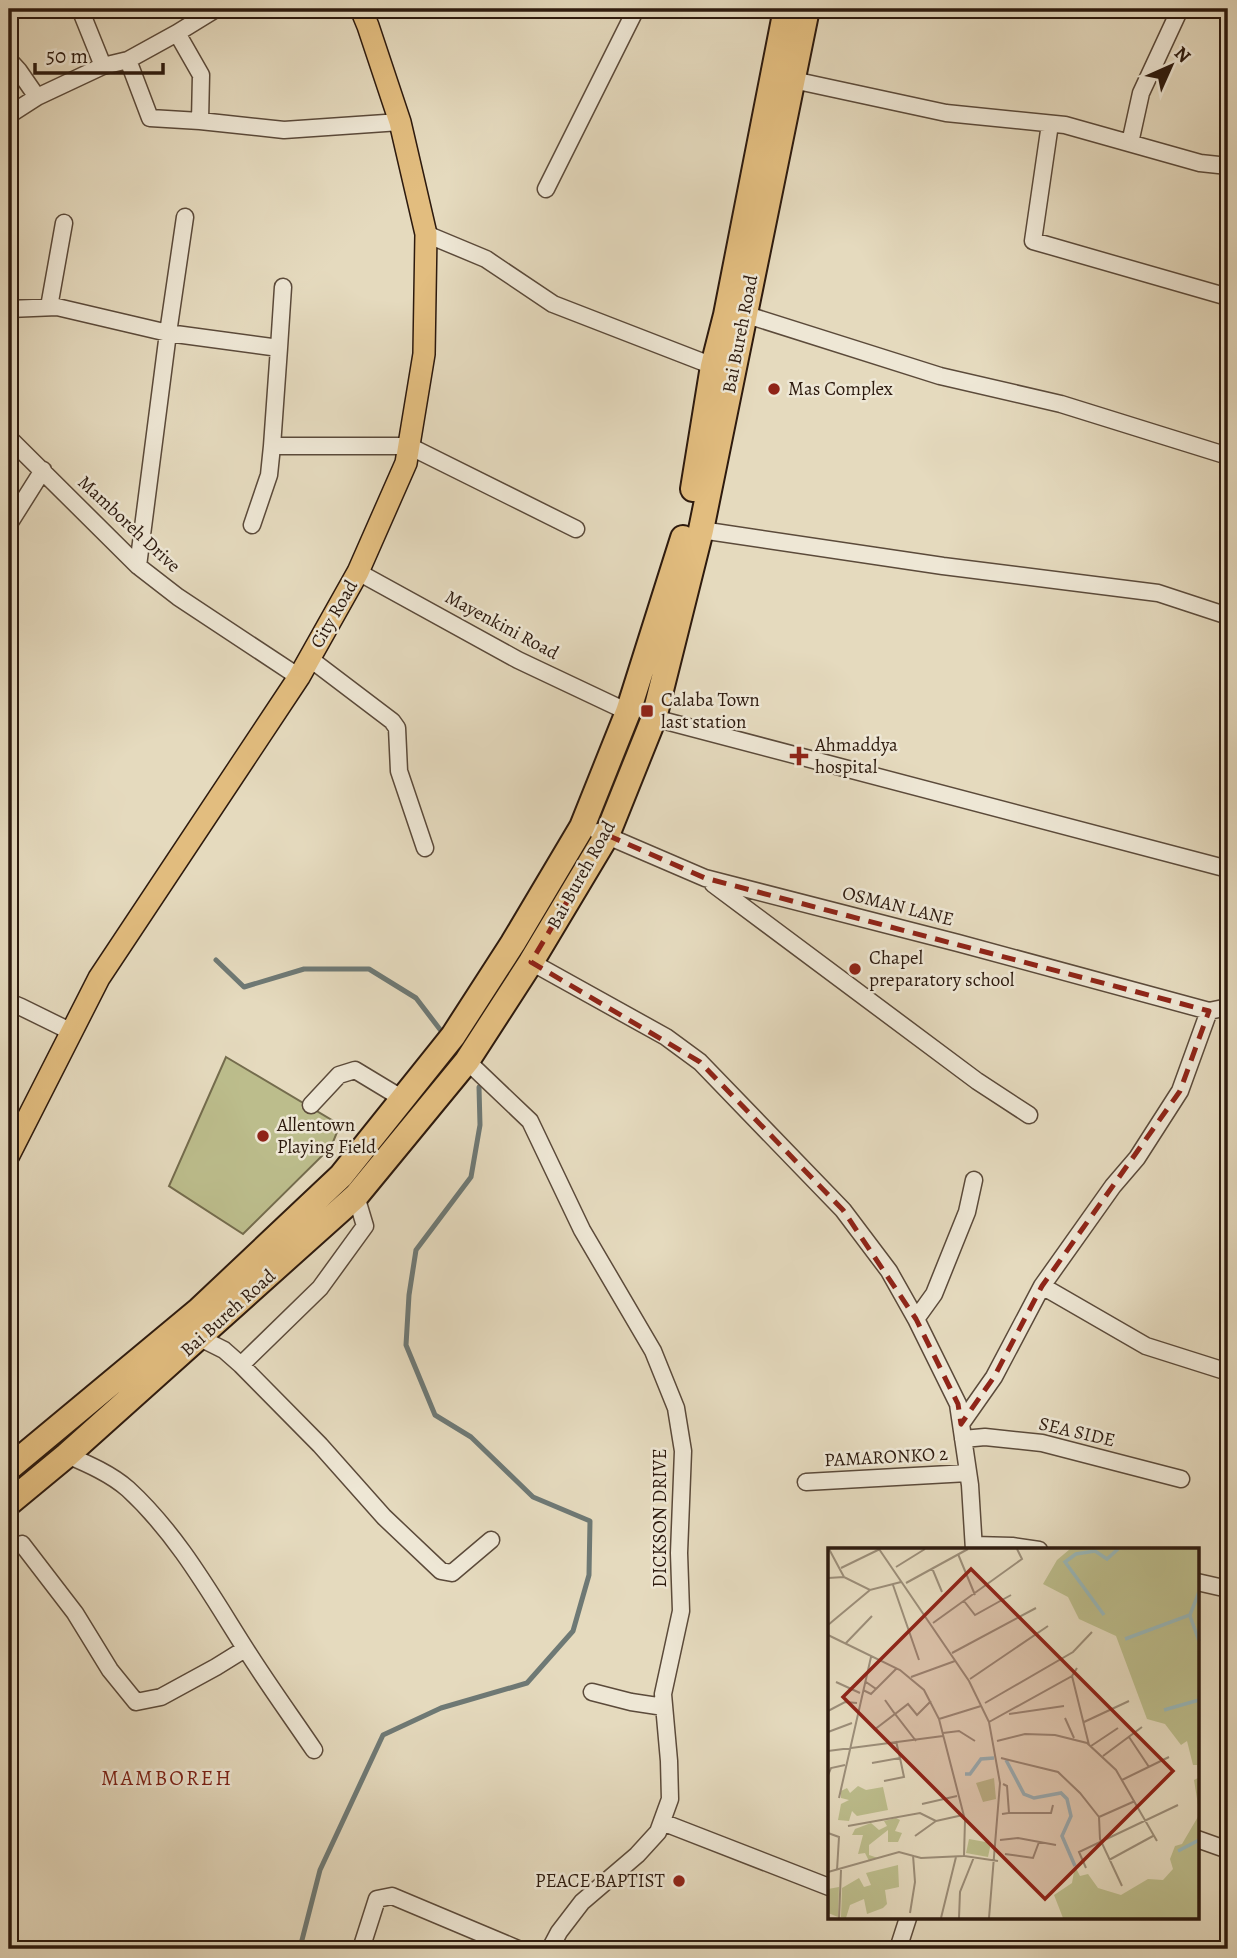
<svg xmlns="http://www.w3.org/2000/svg" width="1237" height="1958" viewBox="0 0 1237 1958" font-family="Alegreya,serif">
<style>
.green{fill:#bcbd8c;stroke:#746c4d;stroke-width:2}
.lines{fill:none;stroke-linecap:round;stroke-linejoin:round}
.stream{stroke:#6e7975;stroke-width:5}
.minor-casing{stroke:#5b4a3a;stroke-width:19}
.major-casing{stroke:#2d1a0e;stroke-width:24}
.highway-casing{stroke:#2d1a0e;stroke-width:28}
.minor{stroke:#eee7d5;stroke-width:16}
.major{stroke:#e2bd7f;stroke-width:21}
.highway{stroke:#e2bd7f;stroke-width:24}
.marked{fill:none;stroke:#8f2418;stroke-width:5;stroke-dasharray:14 9;stroke-linejoin:round}
.poi-dot{fill:#8f2418;stroke:#eee7d5;stroke-width:2.5}
.labels{text-anchor:middle;dominant-baseline:central;stroke-width:5;stroke-linejoin:round;paint-order:stroke}
.street-label{font-size:19px;fill:#2d1a0e;stroke:#eee7d5}
.poi-label{font-size:19px;fill:#2d1a0e;stroke:#eee7d5;text-anchor:start}
.neighbourhood-label{font-size:21px;letter-spacing:2px;fill:#7a1f14;stroke:#eee7d5}
.inset-river{fill:none;stroke:#99b8ba;stroke-width:3.5}
.inset-road{fill:none;stroke:#9b8d78;stroke-width:2}
.view{fill:#8f2418;fill-opacity:0.15;stroke:#8f2418;stroke-width:3.5}
.inset-edge{fill:none;stroke:#2d1a0e;stroke-width:3.5}
</style>
<rect width="100%" height="100%" fill="#e5dabe"/>
<filter id="stains"><feTurbulence type="fractalNoise" baseFrequency=".00286" numOctaves="4"/><feColorMatrix values="0 0 0 0 .2 0 0 0 0 .09 0 0 0 0 .02 0 0 0 .5 -.17"/></filter>
<radialGradient id="worn" r=".72"><stop offset=".6" stop-color="#630" stop-opacity="0"/><stop offset="1" stop-color="#630" stop-opacity=".3"/></radialGradient>
<!-- green -->
<path class="green" d="M226,1057L340,1125L331,1147L243,1234L169,1186Z"/>
<g class="lines">
<!-- stream -->
<path class="stream" d="M216,960L244,987L304,969H369L416,998L445,1036
M302,1940L320,1870L383,1735L441,1708L527,1683L573,1631L589,1575L590,1521L533,1497L471,1437L435,1415L406,1345L409,1295L416,1250L471,1177L480,1125L479,1087"/>
<defs>
<path id="minor" d="M80,9L103,66
M9,60L19,71L37,97
M128,60L150,118L200,121L201,75L177,33
M793,80L946,113L1065,125L1200,163L1228,166
M9,115L37,97L103,66L128,60L177,33L216,9
M200,121L284,130L400,122
M1050,124L1033,241L1228,297
M1130,143L1141,93L1180,9
M546,189L636,9
M185,217L168,333L279,348L272,446H409L576,529
M426,234L486,259L553,304L713,366
M49,307L64,223
M9,309L57,307L168,333L138,566
M744,314L940,376L1061,404L1228,456
M279,348L283,287
M9,438L138,566L178,597L299,677
M9,524L43,470
M252,525L269,475L272,446
M701,530L943,566L1158,593L1228,616
M358,572L518,660L628,712
M309,658L392,721L397,728L399,771L425,848
M654,718L1228,869
M598,832L705,878L958,943L1209,1011L1228,1007
M713,884L977,1081L1029,1115
M531,962L666,1037L700,1062L843,1210L889,1271L916,1319L958,1404L970,1485L974,1550
M9,1002L21,1007L72,1032
M467,1061L530,1121L582,1230L653,1351L676,1408L683,1451L679,1553L681,1611L663,1694L669,1761L670,1799L658,1832L637,1855L582,1902L559,1932L550,1949
M311,1105L339,1075L355,1070L403,1099
M1042,1286L1146,1346L1228,1372
M916,1319L934,1294L967,1212L974,1180
M200,1338L224,1350L241,1365L320,1288L365,1226L356,1196
M241,1365L320,1445L384,1517L441,1571L452,1573L491,1540
M961,1424L994,1377L1042,1286L1113,1186L1137,1158L1180,1091L1209,1011
M963,1439L985,1437L1042,1443L1181,1479
M67,1455C88,1464 111,1474 128,1489C177,1534 210,1593 245,1648C267,1683 291,1716 314,1750
M806,1482L968,1473
M22,1544L75,1613L110,1670L136,1702L161,1697L216,1667L245,1649
M974,1545L1012,1546L1039,1550
M1197,1582L1228,1589
M592,1692L631,1702L664,1707
M662,1822L829,1887
M1197,1839L1228,1850
M361,1949L377,1899L392,1896L518,1949
M898,1949L908,1918"/>
<path id="major" d="M9,1155L99,978L299,677L358,572L406,463L424,354L426,234L400,122L368,26L361,9"/>
<path id="highway" d="M693,489L713,366L726,315L786,9
M9,1468L199,1310L341,1176L453,1036L513,943L582,827L628,712L683,538
M9,1503L67,1455L356,1196L467,1061L531,962L607,835L654,718L701,530L807,9"/>
</defs>
<!-- minor casing -->
<use href="#minor" class="minor-casing"/>
<!-- major casing -->
<use href="#major" class="major-casing"/>
<!-- highway casing -->
<use href="#highway" class="highway-casing"/>
<!-- minor -->
<use href="#minor" class="minor"/>
<!-- major -->
<use href="#major" class="major"/>
<!-- highway -->
<use href="#highway" class="highway"/>
</g>
<!-- marked area -->
<path class="marked" d="M607,835L705,878L1209,1011L1180,1091L1042,1286L994,1377L961,1424L958,1404L916,1319L843,1210L700,1062L531,962Z"/>
<!-- markers -->
<g class="poi-dot">
<circle cx="774" cy="389" r="7"/>
<rect x="640" y="704" width="14" height="14" rx="3.5"/>
<path d="M795.5 745.5h7v7h7v7h-7v7h-7v-7h-7v-7h7z"/>
<circle cx="855" cy="969" r="7"/>
<circle cx="263" cy="1136" r="7"/>
<circle cx="679" cy="1881" r="7"/>
</g>
<g class="labels">
<!-- street labels -->
<g class="street-label">
<text transform="translate(740 334) rotate(-79)">Bai Bureh Road</text>
<text transform="translate(129 524) rotate(43)">Mamboreh Drive</text>
<text transform="translate(334 614) rotate(-60)">City Road</text>
<text transform="translate(502 625) rotate(28)">Mayenkini Road</text>
<text transform="translate(581 875) rotate(-61)">Bai Bureh Road</text>
<text transform="translate(898 906) rotate(14)">OSMAN LANE</text>
<text transform="translate(228 1313) rotate(-42)">Bai Bureh Road</text>
<text transform="translate(1077 1432) rotate(13)">SEA SIDE</text>
<text transform="translate(886 1457) rotate(-3)">PAMARONKO 2</text>
<text transform="translate(660 1518) rotate(-90)">DICKSON DRIVE</text>
</g>
<!-- poi labels -->
<g class="poi-label">
<text x="788" y="389">Mas Complex</text>
<text x="661" y="700">Calaba Town<tspan x="661" dy="22">last station</tspan></text>
<text x="815" y="745">Ahmaddya<tspan x="815" dy="22">hospital</tspan></text>
<text x="869" y="958">Chapel<tspan x="869" dy="22">preparatory school</tspan></text>
<text x="277" y="1125">Allentown<tspan x="277" dy="22">Playing Field</tspan></text>
<text x="665" y="1881" text-anchor="end">PEACE BAPTIST</text>
</g>
<!-- neighbourhood labels -->
<g class="neighbourhood-label">
<text x="167" y="1778">MAMBOREH</text>
</g>
</g>
<!-- overview -->
<g transform="translate(828 1548)">
<rect width="371" height="371" fill="#e5dabe"/>
<path d="M242,1H371V263L366,232L370,230L369,217H365L359,193L353,197L337,176L319,171L288,88L251,71L240,49L215,36L229,12ZM166,230L168,251L155,254L148,235ZM30,238L38,242L55,239L60,262L29,268L24,263L21,273L10,272L13,256L21,252L13,250V243L19,240L22,245ZM371,267V370H235L226,347L244,335L247,318L252,328L260,326L270,340L293,347L320,331L335,332L345,321L342,311L347,298L354,296ZM68,270L72,272L67,283L74,285L70,294H60V282L41,297V307L50,310L41,313L37,305L30,306L35,287H24L27,281L43,275L51,282L59,278L56,273ZM141,291L163,295L160,309L138,305ZM70,317L71,339L57,342L59,356L55,360L39,366L36,351L22,357L18,370L13,369L14,340L31,330L36,339L43,337L38,325ZM11,339L10,369L0,365V341Z" fill="#bcbd8c"/>
<path class="inset-river" d="M276,67L237,14L248,6L267,3L279,11L290,1M362,68L371,93M297,91L362,67L371,44M336,162L371,152M178,212L196,246L206,250L233,245L239,251L243,268L234,288L247,318M137,226H142L153,211L166,210M350,303L371,292"/>
<path class="inset-road" d="M1,1L16,29M51,1L141,133L161,174L172,235L161,370M130,6L147,47M68,19L97,1M13,20L52,1M104,20L114,44M0,30L16,29L42,42L73,34M78,35L140,1M65,37L91,112M136,53L147,67L183,47M105,75L194,11L189,1M0,77L42,42M0,87L72,122L96,142L111,171L137,272L136,308L170,313M18,95L44,68M124,105L208,60M244,128L261,197M83,129L127,113M142,131L220,78M8,134L32,145M48,141L69,120M35,142L43,146L48,141L38,134M57,152L67,166L80,156L89,167L103,153M157,155L245,104L264,84M0,163L17,154L29,155M181,166L236,158M237,170L246,190M111,171L153,158M161,174L244,128L249,120M256,174L301,153M46,182L67,166L88,193M0,184L24,175M115,185L131,183L147,193M301,189L321,219M169,193L197,186L227,187L259,195L288,222L329,293M263,198L290,180M0,203L115,188M275,208L314,179M173,210L230,224L252,245L271,269L272,291L294,338M44,215L72,210L68,193M0,227L3,220L17,217M294,232L341,209M56,233L76,229L72,210M11,250L43,109M94,256L129,248M181,265H223L225,257M174,266L181,265L179,238L175,236M271,269L307,253M108,273L135,267M20,278L92,265L108,273L87,288M0,285L11,289L9,322M172,292L190,290L228,297M177,306L205,310L211,294M281,312L325,288M258,320L251,304L350,257M0,324L71,304L93,310L136,308M82,365L87,334L85,307M11,370L13,322M113,370L128,309M131,370L132,344L146,309"/>
<path class="view" d="M143,21L345,223L217,351L15,149Z"/>
<rect width="371" height="371" class="inset-edge"/>
</g>
<!-- margin -->
<rect width="1237" height="1958" fill="none" stroke="#e5dabe" stroke-width="35"/>
<rect x="10" y="10" width="1216" height="1937" fill="none" stroke="#2d1a0e" stroke-width="3.5"/>
<rect x="18" y="18" width="1202" height="1923" fill="none" stroke="#2d1a0e" stroke-width="2"/>
<!-- north arrow -->
<g transform="translate(1171 66) rotate(45)" stroke="#eee7d5" stroke-width="5" paint-order="stroke">
<path d="M0-5L12 26L0 18L-12 26Z" fill="#2d1a0e"/>
<text y="-10" font-size="19" font-weight="bold" text-anchor="middle" fill="#2d1a0e">N</text>
</g>
<!-- scale -->
<path d="M35 63v10h128v-10" fill="none" stroke="#2d1a0e" stroke-width="3.5"/>
<text x="46" y="63" font-size="21" fill="#2d1a0e" stroke="#eee7d5" stroke-width="5" paint-order="stroke">50 m</text>
<rect width="100%" height="100%" filter="url(#stains)"/>
<rect width="100%" height="100%" fill="url(#worn)"/>
</svg>
